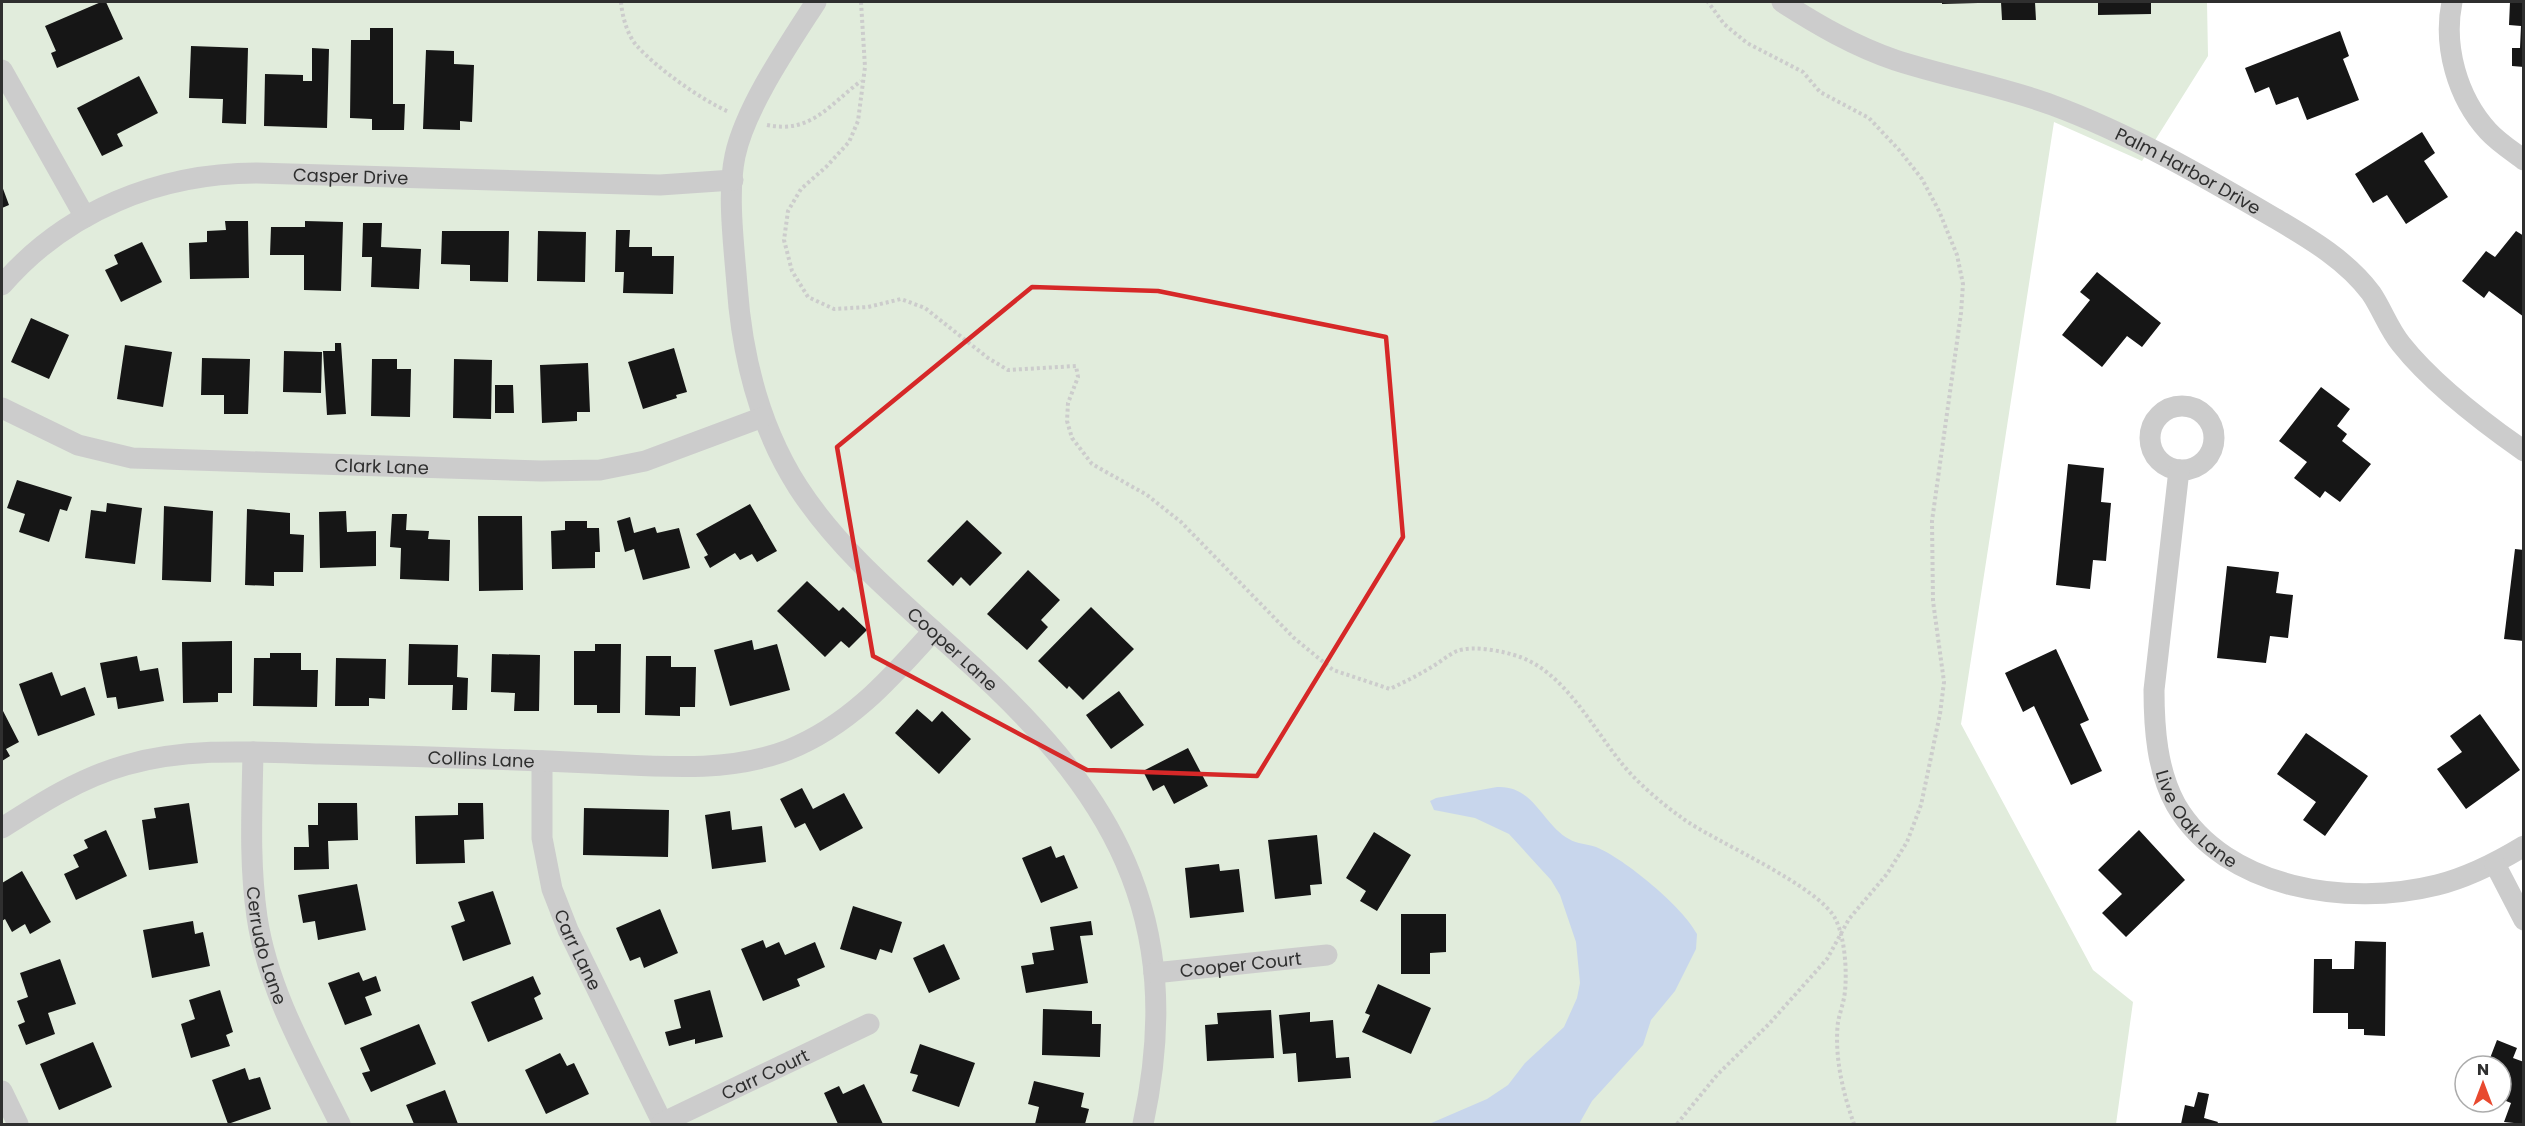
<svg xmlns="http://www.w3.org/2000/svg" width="2525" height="1126" viewBox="0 0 2525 1126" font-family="Poppins,sans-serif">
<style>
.green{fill:#e1ecdc}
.water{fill:#c8d6ec}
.building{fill:#161616}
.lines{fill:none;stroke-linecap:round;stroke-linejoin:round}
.path{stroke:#ccc;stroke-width:4;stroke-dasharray:3 3;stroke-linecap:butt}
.minor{stroke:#ccc;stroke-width:21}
.marked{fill:none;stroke:#d62828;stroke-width:4.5;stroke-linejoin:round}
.labels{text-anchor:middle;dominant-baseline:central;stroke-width:6;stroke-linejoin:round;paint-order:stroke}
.street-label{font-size:18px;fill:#2f2f2f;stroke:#fff}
</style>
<rect width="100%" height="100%" fill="#fff"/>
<!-- green -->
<path class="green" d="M2,2H2207L2208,56L2142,161L2054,122L1961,724L2093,970L2133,1002L2116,1124H2Z"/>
<!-- water -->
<path class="water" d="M1497,787C1534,785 1542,824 1569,839C1577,844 1588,844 1596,847C1625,859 1683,907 1697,934L1696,949L1675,991L1651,1020L1643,1045L1592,1101L1579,1124H1429L1487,1099L1508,1085L1525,1063L1564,1027L1577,998L1580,983L1576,942L1560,895L1551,880L1509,834L1475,818L1434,810L1430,801L1436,798Z"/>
<!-- building -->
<path class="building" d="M101,2H106L123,39L57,68L51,53L56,51L45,26Z
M1942,2H1978V3L1942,4Z
M2001,2H2035L2036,20H2002Z
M2098,2H2151V14L2098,15Z
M2510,2H2524V67L2512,66V48H2520L2521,26L2509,25Z
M370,28H393V104H405L404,130H372V119L350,118L351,40H370Z
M2340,31L2349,56L2343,59L2359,100L2307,120L2298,97L2276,105L2269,87L2255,93L2245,68Z
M191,46L248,48L246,124L222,123L223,99L189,98Z
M312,48L329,49L327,128L264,126L265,74L303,75V81H312Z
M426,50L454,51V64L474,65L472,122L460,121V130L423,129Z
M139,76L158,113L117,134L123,146L102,156L77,108Z
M2422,132L2435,153L2424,161L2448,197L2406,224L2387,195L2373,203L2355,174Z
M2,186L9,205L2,208Z
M225,221H248L249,278L190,279L189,243L207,242V231L226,230Z
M305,221L343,222L341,291L304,290V255H270L271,227H305Z
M363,223H382L381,247L421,249L419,289L371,287L372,257H362Z
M616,230H630L629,247H652V256H674L673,294L623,293L624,272H615Z
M442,231H509L508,282L470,281V265L441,264Z
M538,231L586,232L585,282L537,281Z
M2516,231L2524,236V317L2489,291L2484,298L2462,281L2486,251L2495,257Z
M142,242L162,282L121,302L105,270L118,264L114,255Z
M2097,272L2161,323L2142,347L2127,336L2102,367L2062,335L2090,300L2080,292Z
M31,318L69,335L49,379L11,362Z
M335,343H341L346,414L327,415L323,351H335Z
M125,345L172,352L163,407L117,399Z
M674,348L687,392L676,395L677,398L643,409L628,362Z
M284,351L322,352L321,393L283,392Z
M202,358L250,359L248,414H224V395H201Z
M372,359H397V369H411L410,417L371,416Z
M454,359L492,360L491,419L453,418Z
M588,363L590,412H577V421L542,423L540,365Z
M495,385H513L514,413H495Z
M2321,387L2350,409L2337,426L2347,434L2342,441L2371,464L2340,502L2325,491L2320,498L2294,478L2307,462L2279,441Z
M2068,464L2104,468L2101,502L2111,503L2106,561L2093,560L2090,589L2056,585Z
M17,480L72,497L67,511L60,509L49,542L19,532L25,514L7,508Z
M107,503L142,508L135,564L85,558L91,510L106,512Z
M750,504L777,551L757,562L752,554L740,560L735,553L710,568L704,557L708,555L696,534Z
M164,506L213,511L211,582L162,580Z
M247,509L290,513V534L304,535L303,572H274V586L245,585Z
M346,511L347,532L376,531V566L320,568L319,512Z
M392,514H407L406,530L429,531L428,539L450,540L449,581L400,579L401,548L390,547Z
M478,516H522L523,590L479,591Z
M630,517L634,533L655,527L657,533L679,528L690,568L643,580L634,549L625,552L617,521Z
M967,520L1002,553L970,586L961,577L953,586L927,561Z
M565,521H587V528H599L600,552H595V568L552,569L551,531L565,530Z
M2515,549L2524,550V641L2504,639Z
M2227,566L2279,572L2276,593L2293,595L2288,638L2270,636L2266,663L2217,658Z
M1028,570L1060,600L1041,620L1048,627L1027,650L987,614Z
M807,581L839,611L843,607L867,630L849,648L841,641L825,657L777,611Z
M1091,607L1134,649L1083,700L1069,686L1067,689L1038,661Z
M752,640L754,650L777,644L790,690L730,706L714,650Z
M232,641V693H218V702L183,703L182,642Z
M409,644L458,645L457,677L468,678L467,710H452L453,685H408Z
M595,644H621L620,713H597V705H574V651H595Z
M2056,649L2089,720L2080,724L2102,771L2071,785L2034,706L2023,712L2005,673Z
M270,653H301V670H318L317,707L253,706L254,658H270Z
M492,654L540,655L539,711H514L515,693L491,692Z
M137,656L140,671L158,668L164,701L118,709L116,697L107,698L100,663Z
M646,656H671V667H696L695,707H680V716L645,715Z
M336,658L386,659L385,699L369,698V706H335Z
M52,672L61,696L85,687L95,715L38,736L19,684Z
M1119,691L1144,725L1111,749L1086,715Z
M2,709L19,742L6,749L10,756L2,761Z
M917,709L932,722L942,711L971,739L939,774L895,733Z
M2480,714L2520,770L2466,809L2437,769L2462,752L2450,736Z
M2306,733L2368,776L2325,836L2303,820L2316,802L2277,774Z
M1188,748L1208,786L1174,804L1164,785L1153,791L1143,771Z
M802,788L813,809L844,793L863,828L820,851L805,823L795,828L780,799Z
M189,803L198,863L149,870L142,820L156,818L154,808Z
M318,803H357L358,840L328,841L329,869L294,870V847H309L308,825H318Z
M458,803H483L484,839L464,840L465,863L416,864L415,816L458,815Z
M584,808L669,810L668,857L583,855Z
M730,811L732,830L762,826L766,862L712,869L705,815Z
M106,830L127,876L76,900L64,874L79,867L73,855L88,848L84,840Z
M2139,830L2185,880L2126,937L2102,913L2122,894L2098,870Z
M1374,832L1411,855L1377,911L1360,901L1366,891L1346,878Z
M1317,835L1322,884L1310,885L1311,895L1275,899L1268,840Z
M1051,846L1056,858L1064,855L1078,888L1041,903L1022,858Z
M1219,864L1220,871L1239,869L1244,912L1190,918L1185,868Z
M22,871L51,922L30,934L25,924L12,932L5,919L2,921V883Z
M357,884L366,930L318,940L315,921L303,923L298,895Z
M493,891L511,944L463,961L451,926L465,921L458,902Z
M853,906L902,922L892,953L880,949L876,960L840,949Z
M660,909L678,953L644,968L640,957L630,961L616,928Z
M1401,914H1446V952L1430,953V974H1401Z
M193,921L195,934L203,932L210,966L152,978L143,930Z
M1091,921L1093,935L1080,936L1088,983L1026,993L1021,966L1034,964L1032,953L1054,950L1050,927Z
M763,940L766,948L779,942L785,955L815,942L825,967L797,979L800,986L763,1001L741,949Z
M2355,941L2386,942L2385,1036L2364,1035V1029H2348V1013H2313L2314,959H2332V969H2354Z
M944,944L960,979L929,993L913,958Z
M60,959L76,1004L48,1013L55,1034L26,1045L18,1025L25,1022L17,1001L28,997L20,973Z
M359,972L363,981L376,976L381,991L365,997L372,1015L345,1025L328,983Z
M533,976L541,994L534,998L543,1019L488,1042L471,1002Z
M1378,984L1431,1008L1411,1054L1362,1032L1370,1015L1365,1013Z
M220,990L233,1032L226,1035L230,1046L191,1058L181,1024L195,1019L189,1000Z
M710,990L723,1037L695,1044V1039L669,1046L665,1032L681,1028L674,1000Z
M1043,1009L1092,1011V1024H1101L1100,1057L1042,1055Z
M1271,1010L1274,1058L1207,1061L1205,1025L1218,1024L1217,1013Z
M1310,1012V1022L1333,1020L1336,1058L1349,1057L1351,1078L1298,1082L1296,1053L1283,1054L1279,1015Z
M419,1024L436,1064L371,1092L362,1073L370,1071L360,1048Z
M2497,1040L2517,1048L2513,1058L2524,1062V1124L2504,1122L2511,1103L2501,1099V1066H2487Z
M93,1042L112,1087L59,1110L40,1064Z
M920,1044L975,1063L959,1107L912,1091L918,1075L910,1073Z
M560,1053L567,1066L574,1063L589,1094L546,1114L525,1070Z
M245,1068L249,1080L260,1077L271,1109L228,1124L212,1080Z
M1034,1081L1084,1093L1081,1107L1089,1109L1085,1124H1035L1039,1107L1028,1104Z
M864,1084L883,1124H838L824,1093L839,1086L843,1094Z
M445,1090L458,1124H414L406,1105Z
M2198,1092L2209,1094L2204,1118L2218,1122L2217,1124H2181L2185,1105L2194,1107Z"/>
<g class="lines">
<!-- path -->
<path class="path" d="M621,2C622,15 627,35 637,46C658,69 700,99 729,112
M861,2L865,67L858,121L849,142L826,167L801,189L788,211L784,240L792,271L808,297L834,309L868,307L901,299L925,308L988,358L1008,370L1076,366L1078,377L1068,403L1067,421L1072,438L1092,464L1147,495L1181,522L1294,638L1333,670L1390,689C1404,682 1417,676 1430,668C1439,663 1448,655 1457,651C1473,645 1504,651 1520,657C1563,672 1592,726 1619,760C1636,782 1660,802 1682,818C1715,842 1820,886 1836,920C1845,939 1847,971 1845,991C1844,1002 1840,1012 1838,1022C1834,1056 1843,1093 1854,1124
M767,125C811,134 829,105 861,81
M1677,1124L1717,1075L1769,1024L1827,959L1849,919L1887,874L1907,842L1921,805L1940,714L1944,682L1933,601L1932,521L1961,313L1963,284L1957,255L1939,211L1922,179L1900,151L1869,118L1820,92L1803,72L1747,43L1724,24L1708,2"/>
<!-- minor -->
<g class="minor">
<path id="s1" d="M816,2C789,44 745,108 735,156C727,194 734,246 737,285C742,356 759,426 798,487C840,552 902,602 959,654C1112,790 1188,915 1143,1124"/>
<path id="s2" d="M1782,2C1818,25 1854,46 1895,60C1947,77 2001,86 2052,105C2131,134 2206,178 2278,220C2312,240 2347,261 2371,293C2382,309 2388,328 2401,344C2431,382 2484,423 2524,451"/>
<path d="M2452,2C2443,46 2457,97 2488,131C2498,142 2512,151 2524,160"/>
<path d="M2,70L85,217"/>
<path id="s3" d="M2,285C66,211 159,173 257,173L660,185L733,180"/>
<circle cx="2182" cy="438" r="32"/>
<path id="s4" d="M2,408L78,445L132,458L541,471L600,470L645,461L763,417"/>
<path id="s5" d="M2179,470L2154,690C2154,728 2157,771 2176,805C2226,890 2349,907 2437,885C2469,877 2496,863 2524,846"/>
<path id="s6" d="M253,752C252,807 249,863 257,917C268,991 308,1059 340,1124"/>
<path id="s7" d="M542,761V838L552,889L568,930L663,1124"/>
<path id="s8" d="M2,828C41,803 80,778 126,765C189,747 255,752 320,754C410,756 500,759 590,763C656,766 725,774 788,750C850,725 890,679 933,631"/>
<path d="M2495,864L2524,920"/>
<path id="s9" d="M1154,973L1327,955"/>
<path d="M2,1091L18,1124"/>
<path id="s10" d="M662,1123L869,1024"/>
</g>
</g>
<!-- marked area -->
<path class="marked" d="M1032,287L1158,291L1386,337L1403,537L1257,776L1087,770L873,656L837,447Z"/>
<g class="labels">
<!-- street labels -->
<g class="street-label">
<text stroke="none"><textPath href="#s2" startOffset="442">Palm Harbor Drive</textPath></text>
<text stroke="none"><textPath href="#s3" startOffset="381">Casper Drive</textPath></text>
<text stroke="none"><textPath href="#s4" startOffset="390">Clark Lane</textPath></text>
<text stroke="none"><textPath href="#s1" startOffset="742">Cooper Lane</textPath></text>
<text stroke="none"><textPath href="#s8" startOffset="496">Collins Lane</textPath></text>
<text stroke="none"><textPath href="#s5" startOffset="363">Live Oak Lane</textPath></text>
<text stroke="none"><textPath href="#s6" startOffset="195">Cerrudo Lane</textPath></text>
<text stroke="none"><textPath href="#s7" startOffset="195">Carr Lane</textPath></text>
<text stroke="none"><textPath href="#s9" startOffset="87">Cooper Court</textPath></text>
<text stroke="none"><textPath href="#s10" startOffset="114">Carr Court</textPath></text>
</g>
</g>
<!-- border -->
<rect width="2525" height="1126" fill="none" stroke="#2f2f2f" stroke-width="6"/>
<!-- north arrow -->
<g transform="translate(2483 1084)"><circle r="28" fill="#ffffff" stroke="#acacac" stroke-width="1.5"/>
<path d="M0-4.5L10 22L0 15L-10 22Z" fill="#e8492f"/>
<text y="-9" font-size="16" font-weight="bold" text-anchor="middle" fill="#2f2f2f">N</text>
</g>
</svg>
